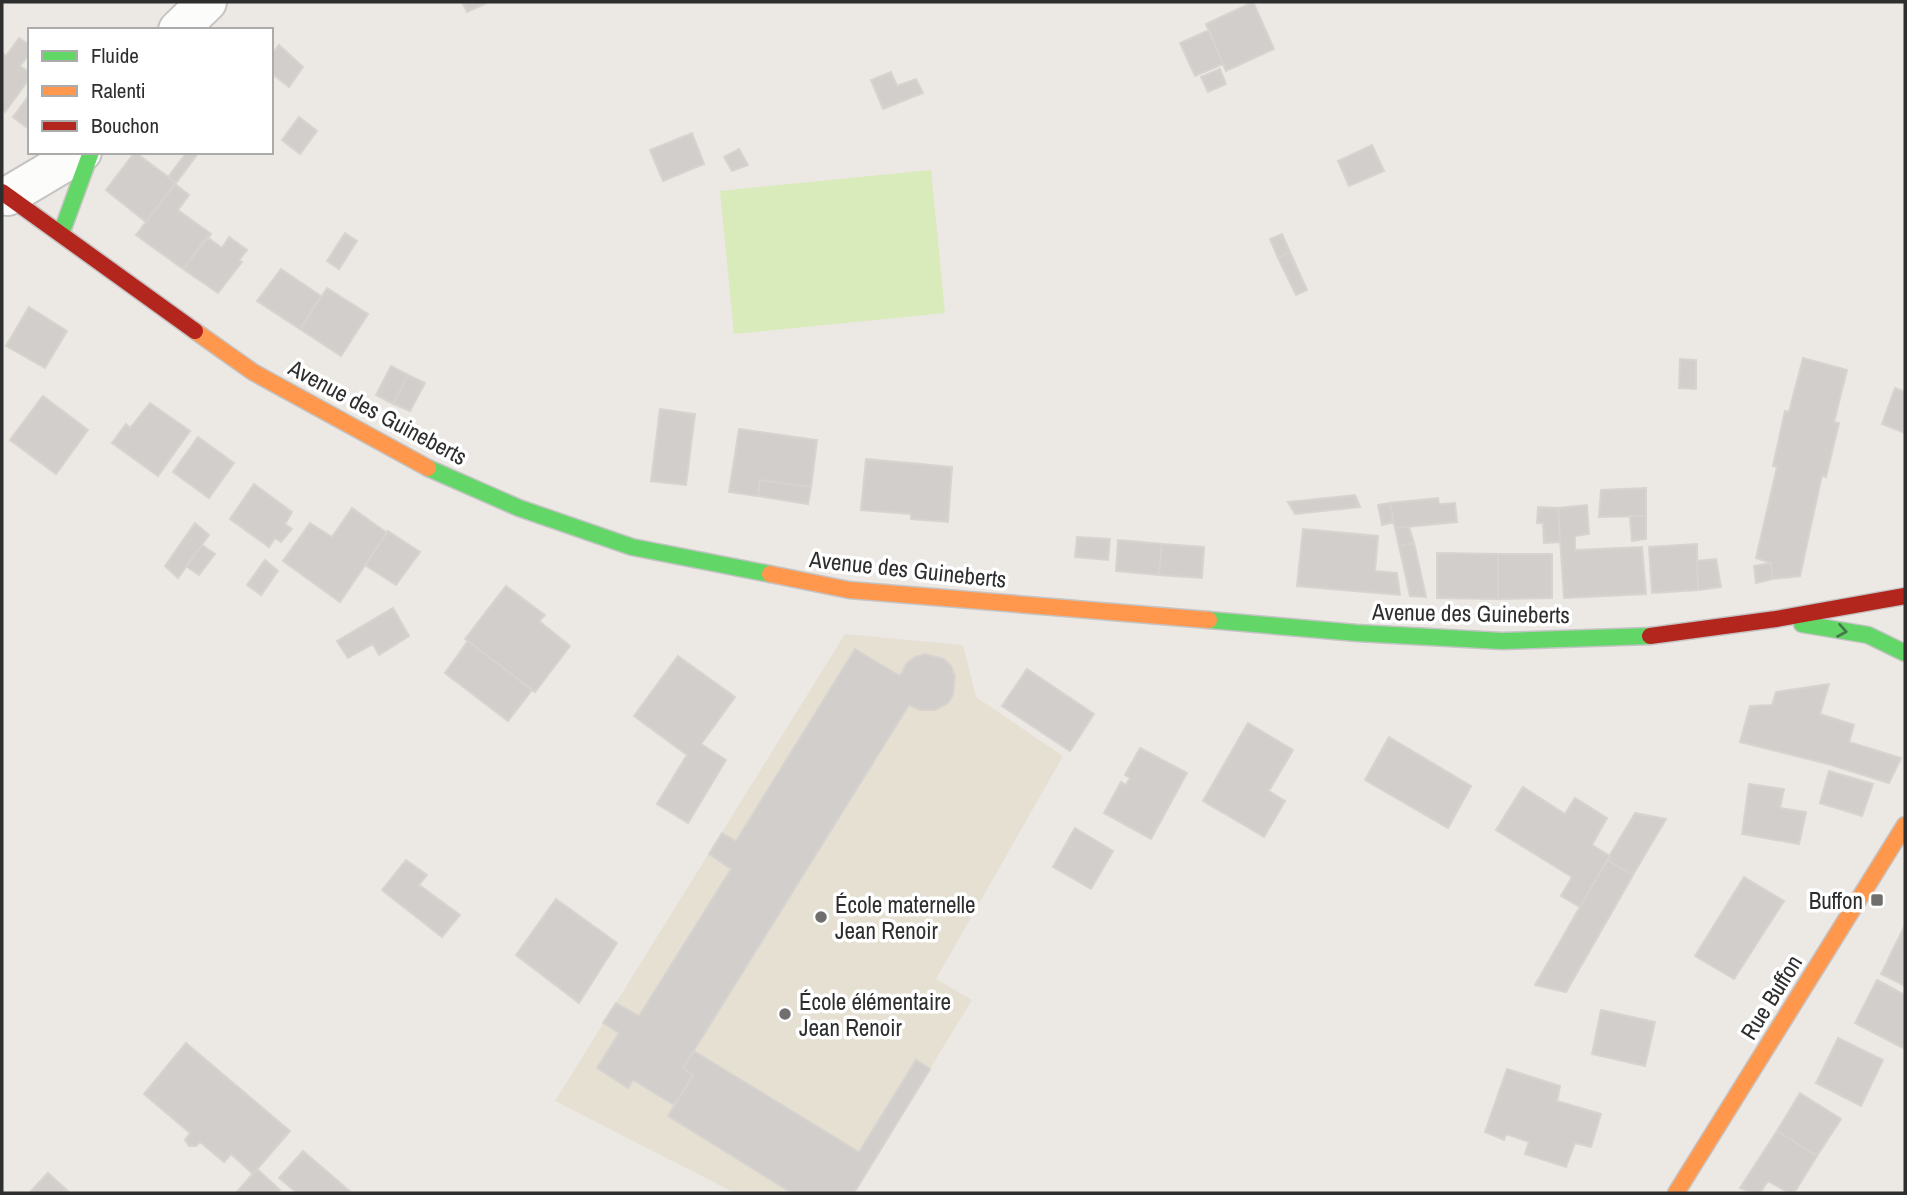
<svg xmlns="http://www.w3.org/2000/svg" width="1907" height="1195" viewBox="0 0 1907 1195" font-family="'Archivo Narrow',sans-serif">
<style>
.education{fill:#e6e0d3}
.pitch{fill:#d9eabb}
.building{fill:#d1cecb;stroke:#d7d4d0;stroke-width:2}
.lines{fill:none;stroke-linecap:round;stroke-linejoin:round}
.street-casing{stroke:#c5c4c5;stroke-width:42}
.fast-casing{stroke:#c5c4c5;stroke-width:19}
.slow-casing{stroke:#c5c4c5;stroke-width:19}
.jam-casing{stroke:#c5c4c5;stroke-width:19}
.street{stroke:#fcfcfb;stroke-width:38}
.fast{stroke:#63d668;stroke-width:16}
.slow{stroke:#ff974d;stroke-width:16}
.jam{stroke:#b3261e;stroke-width:16}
.oneway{stroke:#467a48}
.poi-dot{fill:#706f6e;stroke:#fff;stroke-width:2.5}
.labels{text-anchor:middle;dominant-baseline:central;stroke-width:7;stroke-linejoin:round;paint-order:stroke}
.street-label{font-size:23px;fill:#2e2e2e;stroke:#fff}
.poi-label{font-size:23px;fill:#2e2e2e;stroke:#fff;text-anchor:start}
</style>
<rect width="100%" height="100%" fill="#ece8e4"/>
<!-- education -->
<path class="education" d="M845,634L963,645L976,697L1063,756L936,979L972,1000L854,1193H735L555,1101Z"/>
<!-- pitch -->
<path class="pitch" d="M931,170L945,313L734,334L720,191Z"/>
<!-- building -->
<path class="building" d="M462,2H486L487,3L467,12Z
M1253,2L1274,49L1226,71L1206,24Z
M1209,30L1223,64L1195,76L1180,43Z
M19,38L30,45V53L20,66L30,73V78L5,112L2,110V53L6,56Z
M279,45L303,67L289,87L271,73V55Z
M1220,69L1226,84L1208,92L1201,77Z
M891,72L897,86L916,79L923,93L883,109L871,80Z
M30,94V130L13,117Z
M299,117L317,131L300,154L282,140Z
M692,133L704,164L663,181L650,150Z
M1372,145L1384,171L1349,186L1338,161Z
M739,149L748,165L732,171L724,157Z
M135,152L176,183L146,222L106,190Z
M187,152H199L176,183L168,177Z
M175,184L189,195L178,210L211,234L183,269L136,235Z
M345,233L357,241L339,269L327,261Z
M1282,234L1290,252L1278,258L1270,239Z
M207,237L222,248L229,237L247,250L239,260L242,262L218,293L183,269Z
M1290,252L1307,290L1296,295L1278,258Z
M281,269L321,296L300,329L257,301Z
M327,288L368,314L341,356L300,329Z
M29,307L67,331L45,368L6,346Z
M1803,358L1847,370L1834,422L1839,423L1826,477L1822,475L1800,576L1773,579L1771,563L1756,558L1777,467L1773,466L1785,411L1789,412Z
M1680,359L1696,360V389L1679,388Z
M391,366L408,375L393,404L376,395Z
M408,375L425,383L410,411L393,404Z
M1895,388L1905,392V433L1882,424Z
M43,396L88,430L56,474L10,440Z
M150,403L190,431L158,476L112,443L126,424L130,428Z
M660,409L695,414L686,485L651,481Z
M739,429L817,440L811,487L760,480L758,496L729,492Z
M198,437L234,463L209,498L173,472Z
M866,459L952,467L948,522L911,519V514L861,510Z
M760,480L811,487L808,504L758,496Z
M254,484L292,512L285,524L292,529L281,542L275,538L269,547L230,519Z
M1646,488V516L1599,517L1601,490Z
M1355,495L1360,507L1295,514L1288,502Z
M1438,498L1439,504L1455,503L1457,522L1395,528L1390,503Z
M1390,503L1394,522L1382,525L1378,505Z
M1587,505L1589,534L1575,536V550L1642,547L1646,594L1564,598L1558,508Z
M1538,507L1558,508L1560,542L1544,543L1543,523H1537Z
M352,508L387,533L340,602L283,561L310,523L332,537Z
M1630,516H1646V539L1632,541Z
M195,523L209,535L178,578L165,566Z
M1409,527L1414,543L1399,546L1395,528Z
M1303,529L1378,536L1375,571L1397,573L1400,595L1297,586Z
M388,531L420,552L396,585L365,565Z
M1077,537L1110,539L1108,560L1075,557Z
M1118,540L1162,544L1159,575L1116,571Z
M1414,543L1426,597L1410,596L1399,546Z
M1162,544L1204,547L1202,578L1159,575Z
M1697,544L1698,590L1652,593L1649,547Z
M202,545L215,554L199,575L186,566Z
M1437,553L1498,554V599L1437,598Z
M1498,554H1552V598L1498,599Z
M1716,559L1721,587L1698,590L1697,561Z
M265,560L278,571L261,595L247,585Z
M1771,563L1773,579L1756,583L1754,566Z
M506,586L545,615L539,621L570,646L535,692L465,639Z
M393,608L409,636L379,655L373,644L348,658L337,641Z
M468,641L532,690L508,721L445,673Z
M855,649L900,676L907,663L915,657L925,654L944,659L951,666L955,676L953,695L948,703L935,710H920L909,705L683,1068L693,1075L674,1105L633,1080L628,1088L597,1068L619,1033L603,1023L616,1003L639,1016L731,869L709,854L722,833L736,841Z
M678,656L735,697L701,744L726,760L688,823L657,804L687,755L634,716Z
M1027,669L1094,714L1070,751L1002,706Z
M1829,684L1820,714L1854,725L1849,742L1901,758L1889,783L1828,764L1740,742L1750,706L1772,705L1776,692Z
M1248,723L1293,750L1269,791L1285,801L1264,837L1203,801Z
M1389,737L1471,786L1448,828L1365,780Z
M1140,748L1187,773L1151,839L1104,813L1121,782L1126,785L1130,778L1125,775Z
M1829,771L1873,784L1862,816L1820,803Z
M1749,784L1784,789L1780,808L1806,812L1799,844L1742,834Z
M1523,787L1565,814L1575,798L1607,818L1592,845L1610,856L1580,907L1561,896L1572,877L1496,830Z
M1635,813L1666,819L1633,875L1607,860Z
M1075,828L1113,851L1091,889L1053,867Z
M406,860L427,875L419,885L460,915L442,937L382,890Z
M1607,860L1633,875L1566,992L1535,985Z
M1744,877L1784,901L1734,979L1695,956Z
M556,899L617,943L579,1003L516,955Z
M1905,925V986L1881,974Z
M1877,980L1905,995V1049L1855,1023Z
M1601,1010L1655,1022L1645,1066L1592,1054Z
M1838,1038L1883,1060L1861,1106L1816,1083Z
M186,1043L290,1131L253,1174L231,1154L224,1162L200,1142L196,1146H189L185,1140L190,1133L144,1094Z
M694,1051L859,1152L916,1060L930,1069L854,1193H792L668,1116L693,1075L683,1068Z
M1507,1069L1560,1086L1557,1101L1601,1114L1591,1147L1575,1143L1566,1167L1525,1154L1529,1142L1506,1134L1504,1140L1485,1132Z
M1800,1093L1841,1119L1817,1156L1777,1131Z
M1777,1131L1817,1156L1794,1193H1789L1768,1181L1760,1193H1752L1740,1188Z
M303,1151L352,1193H297L279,1178Z
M257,1169L280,1190L277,1193H236Z
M48,1173L70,1193H29Z"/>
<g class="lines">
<defs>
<path id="street" d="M178,30L207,2
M8,196L82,152"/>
<path id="fast" d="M61,234L91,152
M428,468L519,508L632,547L770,574
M1209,620L1357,633L1502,641L1650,636
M1802,624L1868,635L1905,653"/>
<path id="slow" d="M195,331L253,372L428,468
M770,574L849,590L1209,620
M1676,1193L1905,825"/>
<path id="jam" d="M2,192L195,331
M1650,636L1776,619L1905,596"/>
</defs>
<!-- street casing -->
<use href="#street" class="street-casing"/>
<!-- fast casing -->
<use href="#fast" class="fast-casing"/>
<!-- slow casing -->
<use href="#slow" class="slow-casing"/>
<!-- jam casing -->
<use href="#jam" class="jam-casing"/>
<!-- street -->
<use href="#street" class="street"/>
<!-- fast -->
<use href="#fast" class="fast"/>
<!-- slow -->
<use href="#slow" class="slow"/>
<!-- jam -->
<use href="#jam" class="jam"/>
</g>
<!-- one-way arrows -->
<defs><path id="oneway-chevron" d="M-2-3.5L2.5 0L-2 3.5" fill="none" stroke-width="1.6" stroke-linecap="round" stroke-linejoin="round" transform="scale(1.75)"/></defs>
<use class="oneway" href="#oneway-chevron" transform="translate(1842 631) rotate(10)"/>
<!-- markers -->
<g class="poi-dot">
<rect x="1870" y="893" width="14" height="14" rx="3.5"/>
<circle cx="821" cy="917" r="7"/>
<circle cx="785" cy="1014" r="7"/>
</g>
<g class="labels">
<!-- street labels -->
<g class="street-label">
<text transform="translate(378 412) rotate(28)">Avenue des Guineberts</text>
<text transform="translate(908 569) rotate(6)">Avenue des Guineberts</text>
<text transform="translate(1471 613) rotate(1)">Avenue des Guineberts</text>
<text transform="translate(1771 997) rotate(-58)">Rue Buffon</text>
</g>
<!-- poi labels -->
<g class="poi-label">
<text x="1863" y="900" text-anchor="end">Buffon</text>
<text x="835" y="904">École maternelle<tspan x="835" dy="26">Jean Renoir</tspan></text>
<text x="799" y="1001">École élémentaire<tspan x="799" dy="26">Jean Renoir</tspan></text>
</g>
</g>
<!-- border -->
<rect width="1907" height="1195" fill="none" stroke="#2e2e2e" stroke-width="7"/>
<!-- legend -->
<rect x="28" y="28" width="245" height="126" fill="#ffffff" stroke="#ababab" stroke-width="2"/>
<rect x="42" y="51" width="35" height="10" fill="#63d668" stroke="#ababab" stroke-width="2"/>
<text x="91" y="63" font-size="21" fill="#2e2e2e">Fluide</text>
<rect x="42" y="86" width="35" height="10" fill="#ff974d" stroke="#ababab" stroke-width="2"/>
<text x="91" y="98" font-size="21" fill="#2e2e2e">Ralenti</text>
<rect x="42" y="121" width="35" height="10" fill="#b3261e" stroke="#ababab" stroke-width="2"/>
<text x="91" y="133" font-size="21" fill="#2e2e2e">Bouchon</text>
</svg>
